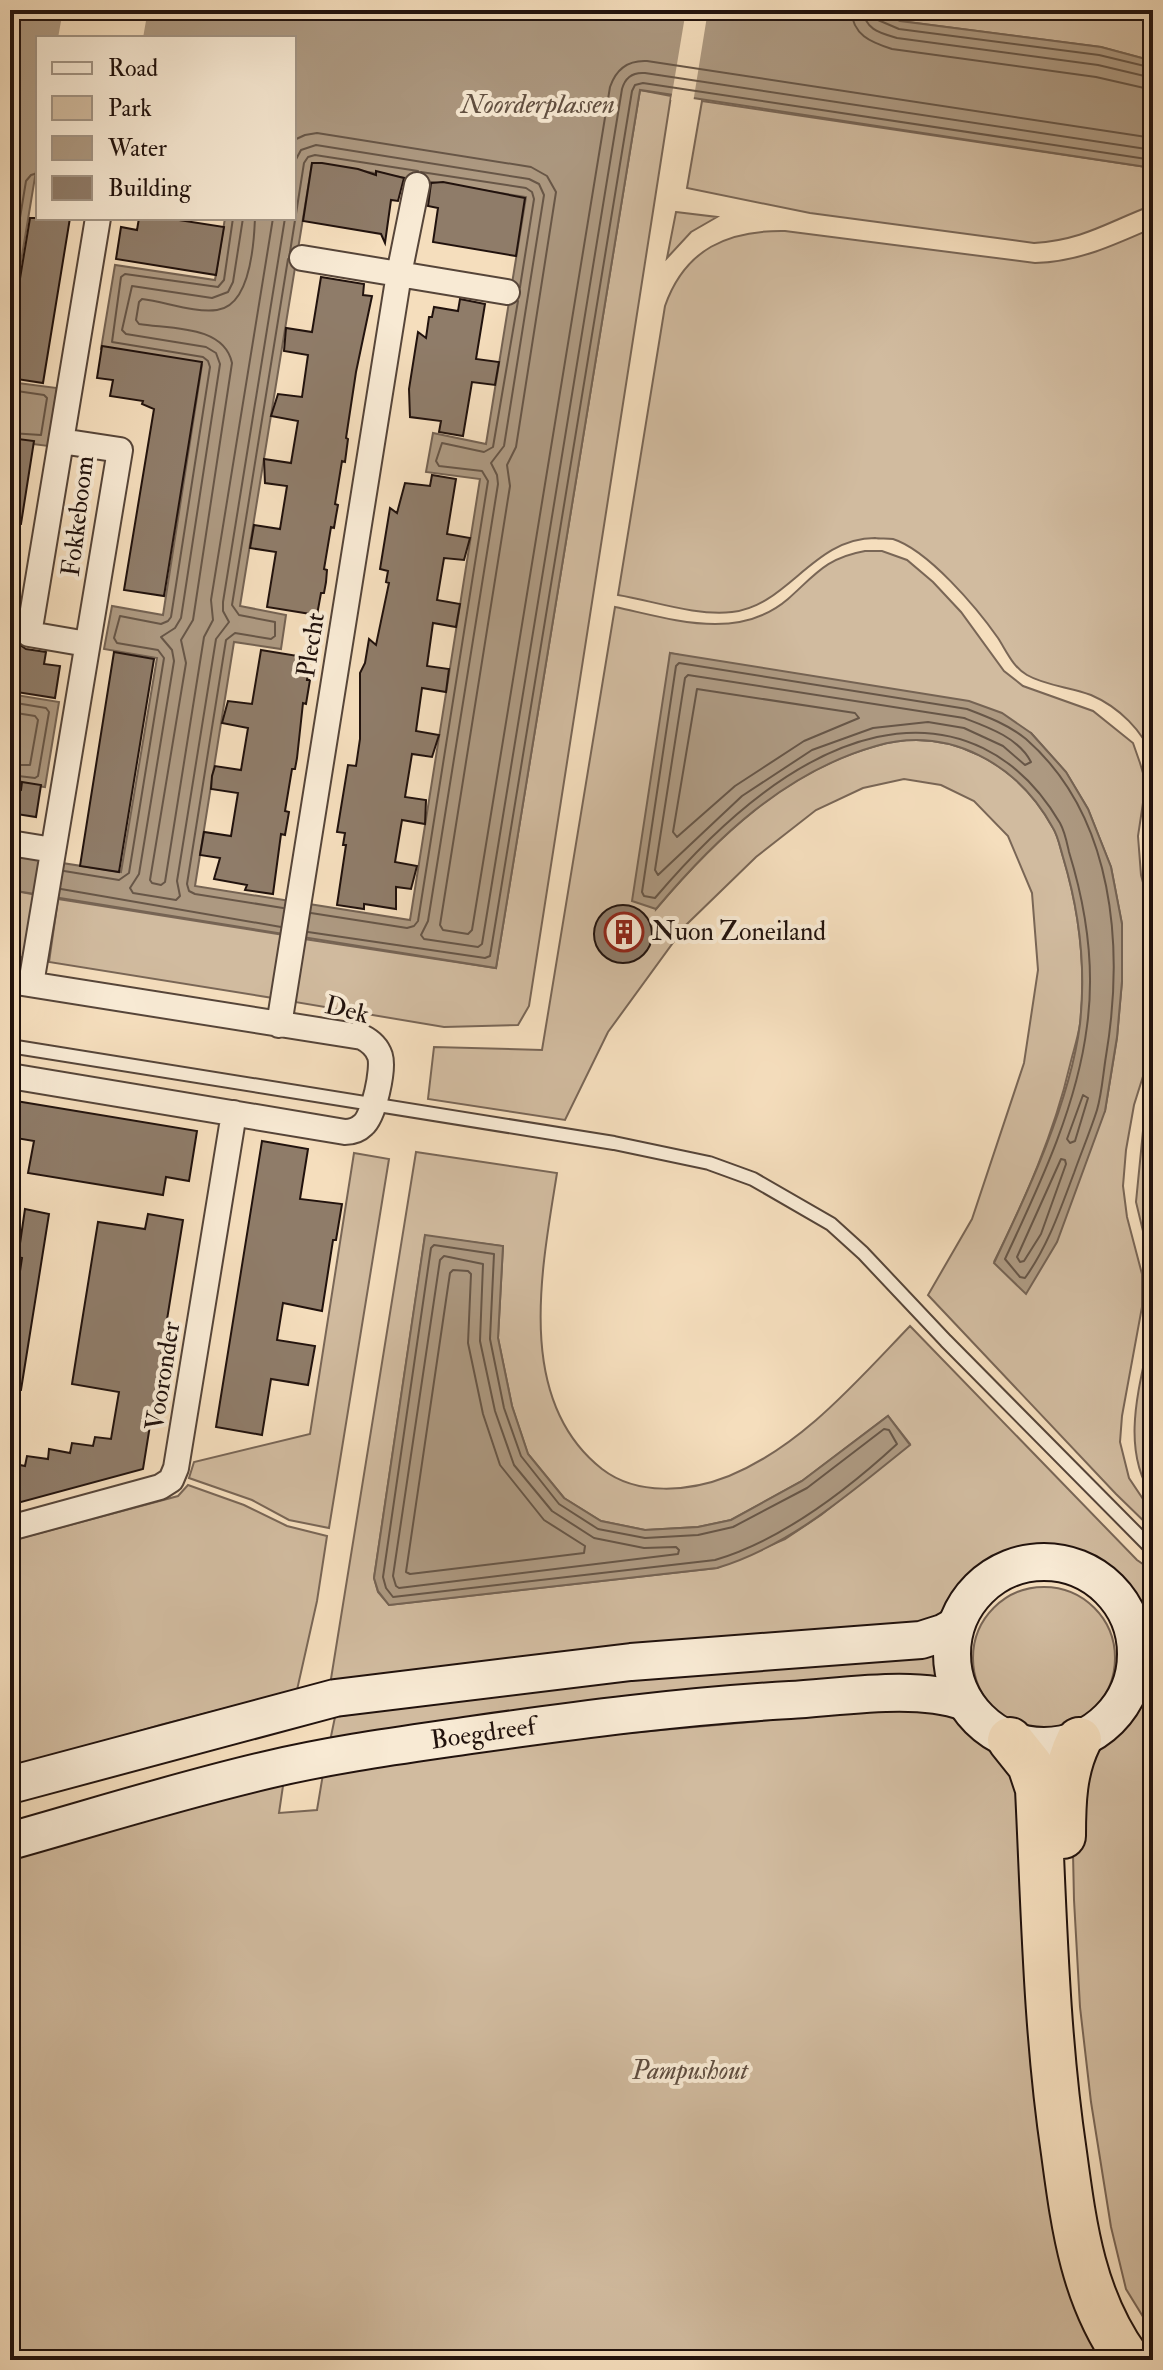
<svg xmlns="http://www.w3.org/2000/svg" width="1163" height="2370" viewBox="0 0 1163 2370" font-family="'IM FELL Double Pica',serif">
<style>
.green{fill:#d1bb9f;stroke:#796656;stroke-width:2;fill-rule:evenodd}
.water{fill:#ad9981;stroke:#756353;stroke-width:2;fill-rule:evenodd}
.pier{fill:#f5debd}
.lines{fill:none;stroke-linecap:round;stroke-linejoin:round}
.shore{stroke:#675647;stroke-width:2}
.building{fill:#8f7c69;stroke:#21120d;stroke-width:2}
.lane-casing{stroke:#564539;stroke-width:16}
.street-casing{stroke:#564539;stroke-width:28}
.secondary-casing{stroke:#21120d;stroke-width:40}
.highway-casing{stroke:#21120d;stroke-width:48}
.lane{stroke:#f8ead4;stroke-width:12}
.street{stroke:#f8ead4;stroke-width:24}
.secondary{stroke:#f8ead4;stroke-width:36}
.highway{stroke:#f5debd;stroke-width:44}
.labels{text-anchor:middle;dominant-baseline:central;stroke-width:8;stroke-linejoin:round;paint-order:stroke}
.street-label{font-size:26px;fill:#21120d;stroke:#f8ead4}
.poi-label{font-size:26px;fill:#21120d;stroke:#f8ead4;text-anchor:start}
.park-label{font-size:26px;font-style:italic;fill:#5f4d40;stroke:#f8ead4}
.water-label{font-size:28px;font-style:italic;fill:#604f41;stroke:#f8ead4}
</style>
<rect width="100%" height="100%" fill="#f5debd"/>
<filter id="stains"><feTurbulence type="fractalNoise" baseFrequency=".0025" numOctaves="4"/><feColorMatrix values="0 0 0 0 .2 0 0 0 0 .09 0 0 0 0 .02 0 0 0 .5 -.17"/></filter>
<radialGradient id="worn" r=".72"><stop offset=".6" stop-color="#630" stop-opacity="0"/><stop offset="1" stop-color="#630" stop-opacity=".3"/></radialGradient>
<!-- green -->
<path class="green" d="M877,10H1153V61L1101,47L900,21Z
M640,90L671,96L529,1006L518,1025L444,1027L295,1002L304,939L496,968Z
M702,101L1153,168V205C1109,221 1084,240 1034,243L810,213L687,188Z
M676,212L717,217L691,232L667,258Z
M1153,228V758C1143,731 1119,707 1091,695C1071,687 1046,686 1027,675C1013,667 1007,652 998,638C977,608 928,550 893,539C887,538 880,539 875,538C813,538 788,606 732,612C695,616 654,601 618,595L665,306C685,249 728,230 785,231L1035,263C1079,262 1114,245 1153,228Z
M865,551H882L907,560L933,582L961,612L1004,671L1023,686L1093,711L1133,743L1140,763L1146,783L1138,836L1141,875L1153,919V1015L1145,1070L1134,1105L1126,1150L1123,1186L1127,1217L1142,1274V1307L1122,1416L1120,1442L1129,1478L1153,1514V1530L1116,1494L928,1295L972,1219L1024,1063L1038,970L1032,893L1008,836L974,801L941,785L904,779L863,788L816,810L756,857L686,925L608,1032L565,1120L428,1099L434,1047L542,1050L615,607C672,619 738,642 788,599C816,574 826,558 865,551ZM670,653L1031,733L1066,772L1088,809L1111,867L1122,924V981L1117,1038L1105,1111L994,1262C1025,1199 1054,1134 1070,1065C1073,1052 1078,1038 1080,1024C1086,968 1079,910 1063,857C1060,847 1058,836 1053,828C1018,764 949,725 876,746C785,771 716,838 656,909Z
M10,890L37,895L27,958L10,955Z
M58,899L284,935L273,998L49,962Z
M1153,1085V1273L1136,1202L1143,1131Z
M416,1152L557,1173C542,1268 514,1400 602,1469C637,1496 689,1492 729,1476C802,1446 857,1381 910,1326L1137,1560L1153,1571V1613C1134,1605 1122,1586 1106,1573C1075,1550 1027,1544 993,1565C968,1581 958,1611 932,1626L330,1685ZM425,1236L503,1246L498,1338L512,1406L528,1454L564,1498L601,1521L645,1530L698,1527L731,1520L802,1481L888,1416L910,1444L821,1515L785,1539L717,1568L389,1605L378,1592L374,1578Z
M354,1153L389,1159L329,1528L289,1520L252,1500L189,1478L194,1462L310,1434Z
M1153,1320V1497C1117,1445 1143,1377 1153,1320Z
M188,1485L244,1505L287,1526L327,1536L317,1601L297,1690L160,1725L10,1770V1541L178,1496Z
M973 1658a71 71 0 1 1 142 0a71 71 0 1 1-142 0Z
M941,1650V1685L329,1746L335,1717L610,1675Z
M1153,1691V2333L1126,2289L1111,2227L1091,2102L1080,2007L1074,1900L1073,1853L1079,1765L1117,1733L1142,1699Z
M914,1707L953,1715L988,1745L1002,1753L1026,1803L1115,2360H10V1857L284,1779L279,1813L317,1810L323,1774L573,1738Z"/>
<!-- water -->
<path class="water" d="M10,10H877L900,21L1101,47L1153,61V168L640,90L496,968L10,890V855L121,872L157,658L104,649L112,606L163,615L202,365L101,349L115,265L215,280L225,218H294V38H38V159L10,328ZM312,163L526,197L486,444L433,433L426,472L480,479L410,920L195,886L234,642L281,649L286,615L240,606Z
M10,382L57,388L48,446L10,441Z
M670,653L969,701L1002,713L1031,733L1066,772L1088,809L1111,867L1122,924V981L1117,1037L1105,1111L1057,1242L1026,1294L994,1263C1028,1192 1070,1102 1080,1024C1086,969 1079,910 1063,857C1060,847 1058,836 1053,828C1018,764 949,725 876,746C785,772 716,838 656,909L632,901Z
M10,694L59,702L45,787L10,782Z
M425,1235L503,1246L498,1338L512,1406L528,1454L564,1498L601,1521L645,1530L698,1527L731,1520L802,1481L888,1416L910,1445C850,1493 792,1545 717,1568L389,1605L378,1591L374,1578Z"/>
<!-- pier -->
<path class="pier" d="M63,10H116L147,15L143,38H58Z
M686,10H708L693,103L671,100Z"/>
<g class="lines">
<!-- shore -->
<path class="shore" d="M851,10C853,35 870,42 892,49L1096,77L1153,90
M863,10C865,30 881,33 897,38L1098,65L1153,78
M873,10L878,20L899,29L1099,55L1153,68
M294,140L305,135L317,133L531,167L547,176L556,192L516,447L507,465L510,486L440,925L443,930L468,934L472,930L610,87C616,69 628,60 647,61L1153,138
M294,163L301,150L316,145L529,179L539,184L544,195L504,446L491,463L497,475L498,484L428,921L421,935L424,939L478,947L482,944L622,89C625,78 633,72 645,73L1153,150
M421,172L526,188L532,192L534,199L520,287
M243,218L233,282L228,292L212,298L132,286L122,330L126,334L206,347L216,353L220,364L181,618L175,628L161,637L172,650L174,661L139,874L130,888L133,893L176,900L180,896L177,881L216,639L229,622L223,611V602L285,218
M255,218C254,245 250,306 217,310C194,313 166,302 142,299L139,302L136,320L139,324C170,329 224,325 232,363L193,620L181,640L186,663L150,880L152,883L161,885L165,882L204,637L213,620L211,600L273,218
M290,252L304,163L308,157L315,155L418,171
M10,279L26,181L31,175L38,173
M10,390L44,395L47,398L41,435L10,433
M679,663L967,709C988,717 1009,725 1026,739C1115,817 1124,948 1106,1056C1103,1074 1102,1093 1097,1110C1090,1132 1081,1153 1074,1173C1060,1210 1048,1246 1025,1278L1020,1277L1005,1259C1039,1186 1077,1107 1087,1026C1095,968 1086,907 1069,852C1067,843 1065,832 1060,823C1020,755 956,720 877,737C790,756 711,832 655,898L644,896L642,892L676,666Z
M688,675L964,718C988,727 1019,738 1031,762L1025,765L1003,746L964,728L928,722L873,728L812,750L742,796L658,875L655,870L685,678Z
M697,689L855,713L859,718L804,741L735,786L677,837L673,832Z
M10,702L46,708L49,712L38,776L35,778L10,775
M10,712L35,716L38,720L30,765H10
M64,871L119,880L129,873L164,658L158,650L117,643L114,638L120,616L161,624L168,621L171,617L210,367L208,361L203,357L112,342L121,277L125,274L218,287L224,280L233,218
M61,889L281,927
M283,908L195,894L189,891L187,884L226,640L235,633L271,639L275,636V622L239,615L232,605L288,259
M311,913L407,928L414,926L418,921L488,481L482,471L439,466L436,461L442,443L484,452L493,447L518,301
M308,932L485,958L490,956L632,91L635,85L643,83L1153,160
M1083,1095L1088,1098L1075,1141L1070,1143L1067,1139Z
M1061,1159L1065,1160L1066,1164L1041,1234L1024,1261L1020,1262L1017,1257Z
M434,1245L494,1254L490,1339L504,1408L521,1456L559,1504L598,1529L645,1538L698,1535L733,1527L807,1488L884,1429L889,1430L897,1444C846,1491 782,1540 715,1560L393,1597L386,1588L383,1577L431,1248Z
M444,1256L483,1264L480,1341L495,1411L514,1465L552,1511L594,1538L644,1548L676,1547L679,1550L678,1554L399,1588L396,1586L393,1576L440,1260Z
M453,1270L468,1271L471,1274L468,1343L483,1414L500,1465L544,1520L585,1546L584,1553L410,1574L406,1572L450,1273Z"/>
</g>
<!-- building -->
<path class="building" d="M312,163H322L358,169L376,175V171L404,178L398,201L391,200L385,243L381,234L303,221Z
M443,182L525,198L516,256L433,242L438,208L428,206L431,183Z
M30,218H70L43,383L10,378V339Z
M139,218H166L224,227L216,275L116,259L121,227L137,230Z
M321,277L364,284L363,295L372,296L356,372L346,438L348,439L345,462L342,461L335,504L338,505L336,516L334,528L331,527L324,569L327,570L326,582L324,593H321L317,615L267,607L276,552L250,548L254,525L280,529L287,486L265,483L264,459L291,463L298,421L271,416L278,394L302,397L308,355L284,351L286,328L312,332Z
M460,299L485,304L476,359L499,362L495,385L472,382L463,436L439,432L441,421L410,417L409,389L418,332L426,338L429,317H432L434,307L458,311Z
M102,346L202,362L164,596L124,590L154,409L142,404L143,401L110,396L113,380L97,378Z
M10,438L34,441L21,524L10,523Z
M432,475L456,479L447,534L470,538L464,560L444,558L437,600L460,604L456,627L433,623L427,666L449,669L446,692L422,688L416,731L439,735L432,757L412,754L405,797L426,800L425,824L402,820L395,862L417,866L411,889L396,887V909L364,904V909L337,905L346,845H343L345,833L337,832L348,765L356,766L360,739V673L365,663L369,639L376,645L389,583L386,582L388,571L380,569L390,508L397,513L405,483L430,486Z
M10,638L26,649L46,652L44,664L60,666L55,698L10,691Z
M261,650L310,658L307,680H310L306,704L303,703L297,758L295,769H292L285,811L289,812L285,835L281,834L273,894L245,890L247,885L214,879L220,858L200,855L204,832L231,836L238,793L211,789L212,776L215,766L241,770L248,728L222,723L228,701L252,704Z
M114,652L154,659L119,872L80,866Z
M22,782L41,785L36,817L10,813V789L21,790Z
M594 934a29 29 0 1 1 58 0a29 29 0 1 1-58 0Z
M10,1100L197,1131L189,1181L166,1177L163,1195L28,1173L34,1141L10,1137Z
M262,1141L308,1149L300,1199L342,1204L336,1240H333L322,1311L283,1303L277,1340L315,1346L308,1385L271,1379L262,1435L216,1427Z
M25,1209L49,1214L21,1390L10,1389V1337L22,1258L18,1257Z
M148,1214L183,1220L143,1469L10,1505V1463L25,1466L27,1456L48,1459L49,1449L70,1453L72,1443L93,1446L95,1437L111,1439L119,1392L72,1384L78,1346L98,1222L145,1229Z"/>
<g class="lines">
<defs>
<path id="lane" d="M10,1046L614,1143L709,1163L753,1179L831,1224L863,1253L946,1341L1153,1550"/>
<path id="street" d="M302,258L507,292
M87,644L29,634L98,218
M10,843L53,850
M10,981L362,1037C370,1041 377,1047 380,1056C384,1069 374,1116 363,1125C358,1130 352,1132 345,1132L10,1076
M31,984L120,450L61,441
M279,1025L399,274L417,185
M10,1528L160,1487L171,1480L176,1468L234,1113"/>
<g id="secondary">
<circle cx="1044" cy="1654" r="92"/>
<path d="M10,1785L335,1698L631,1662L921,1640L943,1633L954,1627"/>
<path id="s1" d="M10,1841C95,1817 181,1790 267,1770C334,1754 403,1745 471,1735C577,1720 683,1706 790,1700C842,1697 917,1684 965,1702"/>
</g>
<path id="highway" d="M1010,1740L1030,1765L1038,1789C1044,1911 1046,2032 1064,2153C1074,2227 1083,2298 1128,2360
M1063,1836C1063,1802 1064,1770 1079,1740"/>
</defs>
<!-- lane casing -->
<use href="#lane" class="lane-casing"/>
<!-- street casing -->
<use href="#street" class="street-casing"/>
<!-- secondary casing -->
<use href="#secondary" class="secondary-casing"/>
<!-- highway casing -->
<use href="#highway" class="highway-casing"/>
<!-- lane -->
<use href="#lane" class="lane"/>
<!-- street -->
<use href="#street" class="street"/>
<!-- secondary -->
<use href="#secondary" class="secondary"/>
<!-- highway -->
<use href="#highway" class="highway"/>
</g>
<!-- icons -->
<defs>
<symbol id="building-ring" viewBox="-11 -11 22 22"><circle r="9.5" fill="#f8ead4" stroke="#8f2418" stroke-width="1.5"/><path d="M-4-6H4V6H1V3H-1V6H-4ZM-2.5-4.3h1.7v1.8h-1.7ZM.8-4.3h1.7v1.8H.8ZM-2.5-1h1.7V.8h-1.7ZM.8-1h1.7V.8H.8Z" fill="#8f2418"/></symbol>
</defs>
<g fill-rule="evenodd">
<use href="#building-ring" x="602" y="910" width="44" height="44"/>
</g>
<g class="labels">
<!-- street labels -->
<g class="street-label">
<text transform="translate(78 516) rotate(-83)">Fokkeboom</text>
<text transform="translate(311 645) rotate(-81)">Plecht</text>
<text transform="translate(347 1010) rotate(14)">Dek</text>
<text transform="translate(163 1376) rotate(-81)">Vooronder</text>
<text stroke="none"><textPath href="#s1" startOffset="486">Boegdreef</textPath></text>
</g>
<!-- poi labels -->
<g class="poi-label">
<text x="652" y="932">Nuon Zoneiland</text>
</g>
<!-- park labels -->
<g class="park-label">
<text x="690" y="2071">Pampushout</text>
</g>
<!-- water labels -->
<g class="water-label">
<text x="538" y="104">Noorderplassen</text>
</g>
</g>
<!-- margin -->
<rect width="1163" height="2370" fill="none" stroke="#f5debd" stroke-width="40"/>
<rect x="12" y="12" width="1139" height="2346" fill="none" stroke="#21120d" stroke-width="4"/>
<rect x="20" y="20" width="1123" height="2330" fill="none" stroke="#21120d" stroke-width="2"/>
<!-- legend -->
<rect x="36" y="36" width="260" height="184" fill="#f8ead4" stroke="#a29484" stroke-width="2"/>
<rect x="52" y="62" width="40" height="12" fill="#f8ead4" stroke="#a29484" stroke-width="2"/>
<text x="108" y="76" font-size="24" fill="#21120d">Road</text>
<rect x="52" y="96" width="40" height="24" fill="#d1bb9f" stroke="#a29484" stroke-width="2"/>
<text x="108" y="116" font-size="24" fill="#21120d">Park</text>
<rect x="52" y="136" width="40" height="24" fill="#ad9981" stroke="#a29484" stroke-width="2"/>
<text x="108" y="156" font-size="24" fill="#21120d">Water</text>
<rect x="52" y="176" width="40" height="24" fill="#8f7c69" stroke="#a29484" stroke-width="2"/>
<text x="108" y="196" font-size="24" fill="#21120d">Building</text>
<rect width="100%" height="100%" filter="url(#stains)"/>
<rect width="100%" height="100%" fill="url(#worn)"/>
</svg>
